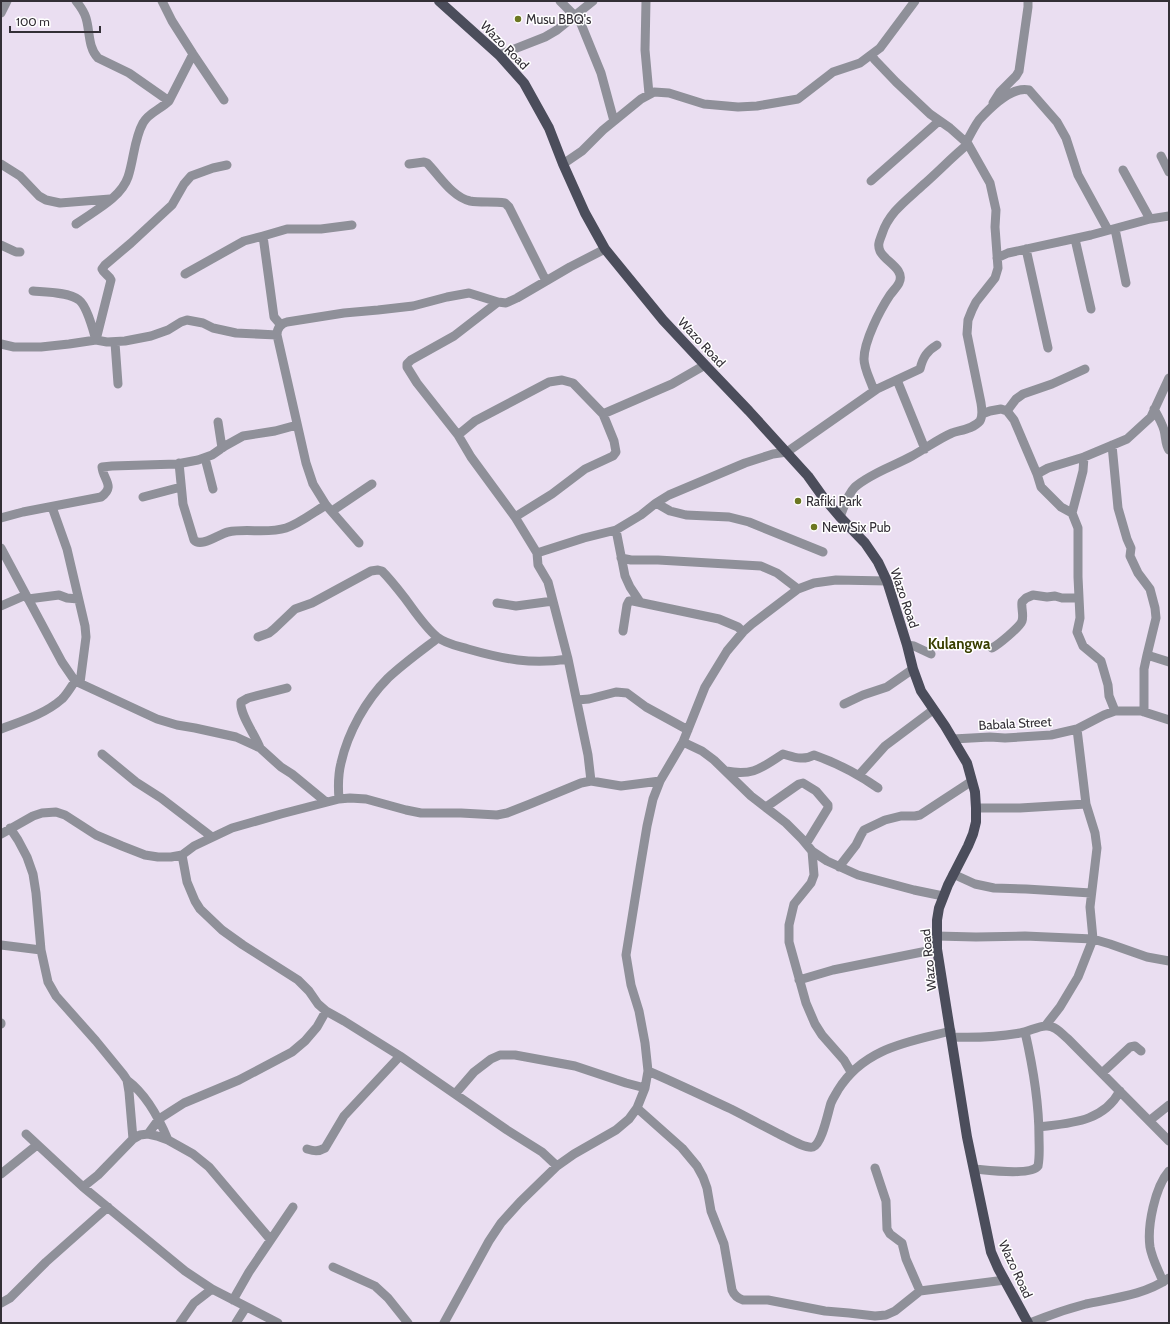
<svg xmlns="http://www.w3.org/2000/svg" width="1170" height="1324" viewBox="0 0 1170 1324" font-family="Cabin,sans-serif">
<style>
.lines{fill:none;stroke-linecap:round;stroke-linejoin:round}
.minor{stroke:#8f9099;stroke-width:9}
.major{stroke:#4b4d5b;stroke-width:10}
.poi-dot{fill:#6c7722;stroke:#fff;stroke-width:1.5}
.labels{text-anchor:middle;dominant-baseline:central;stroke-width:3;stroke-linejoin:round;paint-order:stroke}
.poi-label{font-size:13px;fill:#332f36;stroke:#fff;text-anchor:start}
.street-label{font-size:13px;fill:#332f36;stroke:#fff}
.quarter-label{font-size:15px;font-weight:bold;fill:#393f00;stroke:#fff}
</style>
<rect width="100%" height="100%" fill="#eadef1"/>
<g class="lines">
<!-- minor -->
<path class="minor" d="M76,1C80,6 84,11 86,18C90,31 88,48 98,58L129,73L169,101
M162,1L172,21L193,54L224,100
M560,1L575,16
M646,1L645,50L649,94
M1,13L7,1
M577,14L601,73L614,121
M499,55L545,37L557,30L593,1
M993,103L1000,92L1016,76L1019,71L1028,7V1
M966,143C970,135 974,127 979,120C990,108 1011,86 1029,90L1057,122L1066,138L1078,175L1108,230
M1161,156L1169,172
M1,164L20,176L39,196L46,200L60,203L110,199
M409,164L424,162L427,163C439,175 452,197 470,201C481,203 493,201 505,203L509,207L546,281
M563,164L582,151L603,130L641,99L654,92L669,93L704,104L738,107L757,106L798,99L833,72L860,63L880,48L915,1
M1123,170L1150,219
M871,181L939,121
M76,224C94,211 121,198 128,177C134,159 134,139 143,123C148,113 161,109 169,101L193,54
M1115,229L1126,283
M1075,239L1091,309
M1,245L16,252H20
M1026,249L1048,348
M997,258L1008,253L1091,235L1150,219L1169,216
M185,274L244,241L263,236
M33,291C46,292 69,292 79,300C87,306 93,330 96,340
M498,302L454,336L411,360L407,364V367L417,383L458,435L471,457L515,517L537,553L538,565L548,582L568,659L588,755L591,781
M281,325L274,317L263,236L287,229H321L352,225
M96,340L111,280C109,275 104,274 102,269L105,265L131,243L172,205L184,184L191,176L213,168L227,165
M115,343L118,384
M1,344L14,347H41L69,344L96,340L107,342L125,341L151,336L168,330L181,322L187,320L203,323L213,328L236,333L277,335
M897,380L925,449
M874,391C871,381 864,369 864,359C864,341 880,310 890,295C893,291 897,287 899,283C906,269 884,261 880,251C877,244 880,240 882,234C889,212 907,200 923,185C938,172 952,157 968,144
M1154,409C1158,416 1162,423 1164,430C1166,437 1165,444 1169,450
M1007,411L1016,399L1023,394L1052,384L1085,369
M603,414L672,384L705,365
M982,414L990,411L1001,409L1007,411L1014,420L1037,474L1041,487L1061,507L1072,513L1078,528V577L1080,618L1077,632L1083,646L1101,661L1108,685L1109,696L1115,711
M218,422L222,448
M458,435L475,421L549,382L562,380L573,383L603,414L614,441L616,452L613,456L585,469L552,494L515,517
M1112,445L1118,508L1127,539L1131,548L1130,556L1138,573L1150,589L1155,608L1156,618L1147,655L1169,662
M205,458L213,489
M179,463L183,504L194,540C201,548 219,534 228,532C247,528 267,534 286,528C299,524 314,512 326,505
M1037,474L1048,468L1084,457L1127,439L1151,417L1169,378
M143,497L181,487
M656,503L670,511L686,515L729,517L749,522L823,552
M52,507L67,549L85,626L86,637L80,683
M332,511L372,484
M1072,513L1083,471L1084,457
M840,517C844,507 847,495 855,487C871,473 894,466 912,456C925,449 938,439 952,433C961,430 973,429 980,421C983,416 982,409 981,403L967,334L968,320L972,310L976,302L995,278L998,268L995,227L996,210L990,183L968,144L950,128L930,114L896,82L875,60L871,55
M1,518L23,512L101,497C116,486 103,480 102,467L112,466L177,464L198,460L212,455L225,446L243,436L275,431L297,425
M616,530L625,576L630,587L640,602
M359,543L326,505L313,484L306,463L277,335C277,328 280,324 287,322L344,313L378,310L413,306L447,297L469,293L498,302L506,303L517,298L570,267L605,249
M1,548L62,662L75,681L157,719L177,725L195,728L236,737L260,748L281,767L292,774L326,802
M537,553L584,538L616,530L641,515L656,503L669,495L745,463L773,454L787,452L877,389L920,369C923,357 927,351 937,345
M621,558L631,560H658L761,566L777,573L798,589
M28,599L59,595L67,598L78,599
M497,603L516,606L553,601
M1,606L26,595
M623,631L627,605L629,601H633L719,619L738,627L743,632
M258,637L269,633L274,629L295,609L312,603L371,571L378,570L382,571C390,579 397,588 404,597C414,610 424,626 437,637C446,644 458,646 468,649C503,659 532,665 568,659
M907,645L914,646L931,654
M992,648C998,645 1020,627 1022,621C1024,615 1021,608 1022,602L1026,598L1033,595L1047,597L1055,596L1062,598H1079
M577,700L589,699L616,692L627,693L646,707L688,730
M844,704L863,695L887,687L913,669
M1144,712V669L1147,655
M1,729C22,721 45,714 62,699C67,694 71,687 75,681
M953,739L990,737L1005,738L1051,735L1077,729L1104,715L1115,711H1141L1169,720
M683,742L702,751L714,760L751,796L786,823L802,839L812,851L827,861L858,875L914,890L943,896
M260,748C256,736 239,714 241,702L248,698L287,688
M102,754L136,782L161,798L212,837
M726,771C754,776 761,768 783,754C794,757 803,761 814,755C837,763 858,774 878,788
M859,775L885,746L933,710
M339,799C338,787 338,775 341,763C348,732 366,700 388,678C404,663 421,651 438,638
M766,807L799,784L803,783L816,791L828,805V808L806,844
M976,808H1020L1086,804
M10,828L18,840L27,857L33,874L36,893L41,950L48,982L56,996L96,1041L123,1074L127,1080L129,1092L133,1139
M1,834L33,816L42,813L56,812L65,815L96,835L122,846L145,855L158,857H171L182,855L194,846L232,828L281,814L339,799L350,798L366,799L406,810L421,813H461L497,815L507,813L530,804L581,783L591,781L621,786L660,781
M812,851L814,875L811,883L794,904L789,925V942L806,1003L815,1024L822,1035L844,1060L851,1072
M182,855L187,882L195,901L200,909L222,930L243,945L298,980L309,991L318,1004L326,1011L344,1021L400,1056L507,1130L542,1152L557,1166
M839,867L856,845L861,835L864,830L885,820L901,816H915L920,815L972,781
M953,874L975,884L994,888L1026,889L1091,893
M936,936L976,937L1025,936L1093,939L1110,944L1147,957L1169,961
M1,945L41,950
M799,980L833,970L937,949
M1,1024V1023
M1046,1025L1060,1007L1078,977L1093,939L1090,907L1097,848L1095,833L1086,804L1077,729
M951,1037C974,1038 997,1037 1020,1033C1028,1032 1040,1025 1047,1026C1056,1026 1062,1034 1068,1039L1169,1141
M648,1071C676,1083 703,1096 731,1109C747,1117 763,1126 779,1134C786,1137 805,1149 813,1147C822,1144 828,1112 831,1103C833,1098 836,1094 838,1090C864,1048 908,1042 951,1031
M1102,1073L1130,1047L1135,1046L1141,1051
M127,1080C147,1095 159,1118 168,1140
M455,1094L474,1072L491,1059L500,1055H515L575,1066L626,1083L645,1088
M637,1108L682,1148L697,1166L703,1177L707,1188L711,1211L724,1244L732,1290C734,1295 737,1298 743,1300H768L825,1311L849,1313L875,1316L886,1315L895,1311L920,1291L1005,1280
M1149,1121L1169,1105
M1039,1127C1071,1123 1103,1122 1120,1091
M26,1134L83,1187L185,1271L212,1289L278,1323
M148,1134L159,1119L184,1103L239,1080L292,1052L305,1041L317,1027L326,1011
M307,1149C314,1151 318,1152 325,1148L344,1116L400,1056
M875,1168L886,1201L887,1229L890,1234L902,1243L906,1259L920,1291
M974,1169C986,1170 1031,1176 1038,1166C1040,1156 1039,1147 1039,1137C1039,1102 1033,1067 1025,1032
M1,1174L37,1145
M83,1187L98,1175L133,1139L140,1135L148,1134L157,1136L168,1140L193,1154L209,1167L270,1239
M333,1267L375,1286L388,1298L408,1323
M1163,1282C1159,1271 1152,1259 1150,1247C1147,1226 1155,1187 1169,1171
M233,1300L249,1272L293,1207
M1,1303L10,1298L46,1262L108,1207
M180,1323L194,1303L212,1289
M236,1323L246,1307
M444,1323L489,1241L501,1223L520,1202L557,1166L574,1154L616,1130L629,1119L637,1108L645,1088L648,1071L645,1043L639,1011L631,985L626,955L640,868L647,826L653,799L660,781L683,742L705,687L727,651L743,632L752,624L798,589L814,583L836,580L887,581
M1030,1323C1049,1315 1067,1309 1086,1304C1114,1298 1145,1295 1169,1278"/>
<!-- major -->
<path class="major" d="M439,1L499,55L524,83L549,128L563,164L585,213L605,249L663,320L705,365L749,411L808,476L823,497L840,517L865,543L878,562L887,581L907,645L913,669L921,691L945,726L967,763L975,792L976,808V822L973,834L968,846L948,885L939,908L937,920V949L967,1137L991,1252L998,1268L1028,1323"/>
</g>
<!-- markers -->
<g class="poi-dot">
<circle cx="518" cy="19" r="4"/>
<circle cx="798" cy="501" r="4"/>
<circle cx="814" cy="527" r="4"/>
</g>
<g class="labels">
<!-- poi labels -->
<g class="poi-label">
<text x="526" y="19">Musu BBQ's</text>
<text x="806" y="501">Rafiki Park</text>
<text x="822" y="527">New Six Pub</text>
</g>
<!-- street labels -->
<g class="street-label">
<text transform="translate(505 45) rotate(45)">Wazo Road</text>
<text transform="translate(702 342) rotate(47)">Wazo Road</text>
<text transform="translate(905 598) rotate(71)">Wazo Road</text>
<text transform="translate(1015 723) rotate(-3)">Babala Street</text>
<text transform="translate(928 960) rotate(-96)">Wazo Road</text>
<text transform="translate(1016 1269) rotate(65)">Wazo Road</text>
</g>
<!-- quarter labels -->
<g class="quarter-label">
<text x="959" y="644">Kulangwa</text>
</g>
</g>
<!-- border -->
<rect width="1170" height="1324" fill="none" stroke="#332f36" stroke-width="4"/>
<!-- scale -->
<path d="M10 26v6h90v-6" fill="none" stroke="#332f36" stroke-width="2"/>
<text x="16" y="26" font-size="12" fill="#332f36" stroke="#ffffff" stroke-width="3" paint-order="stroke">100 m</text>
</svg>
